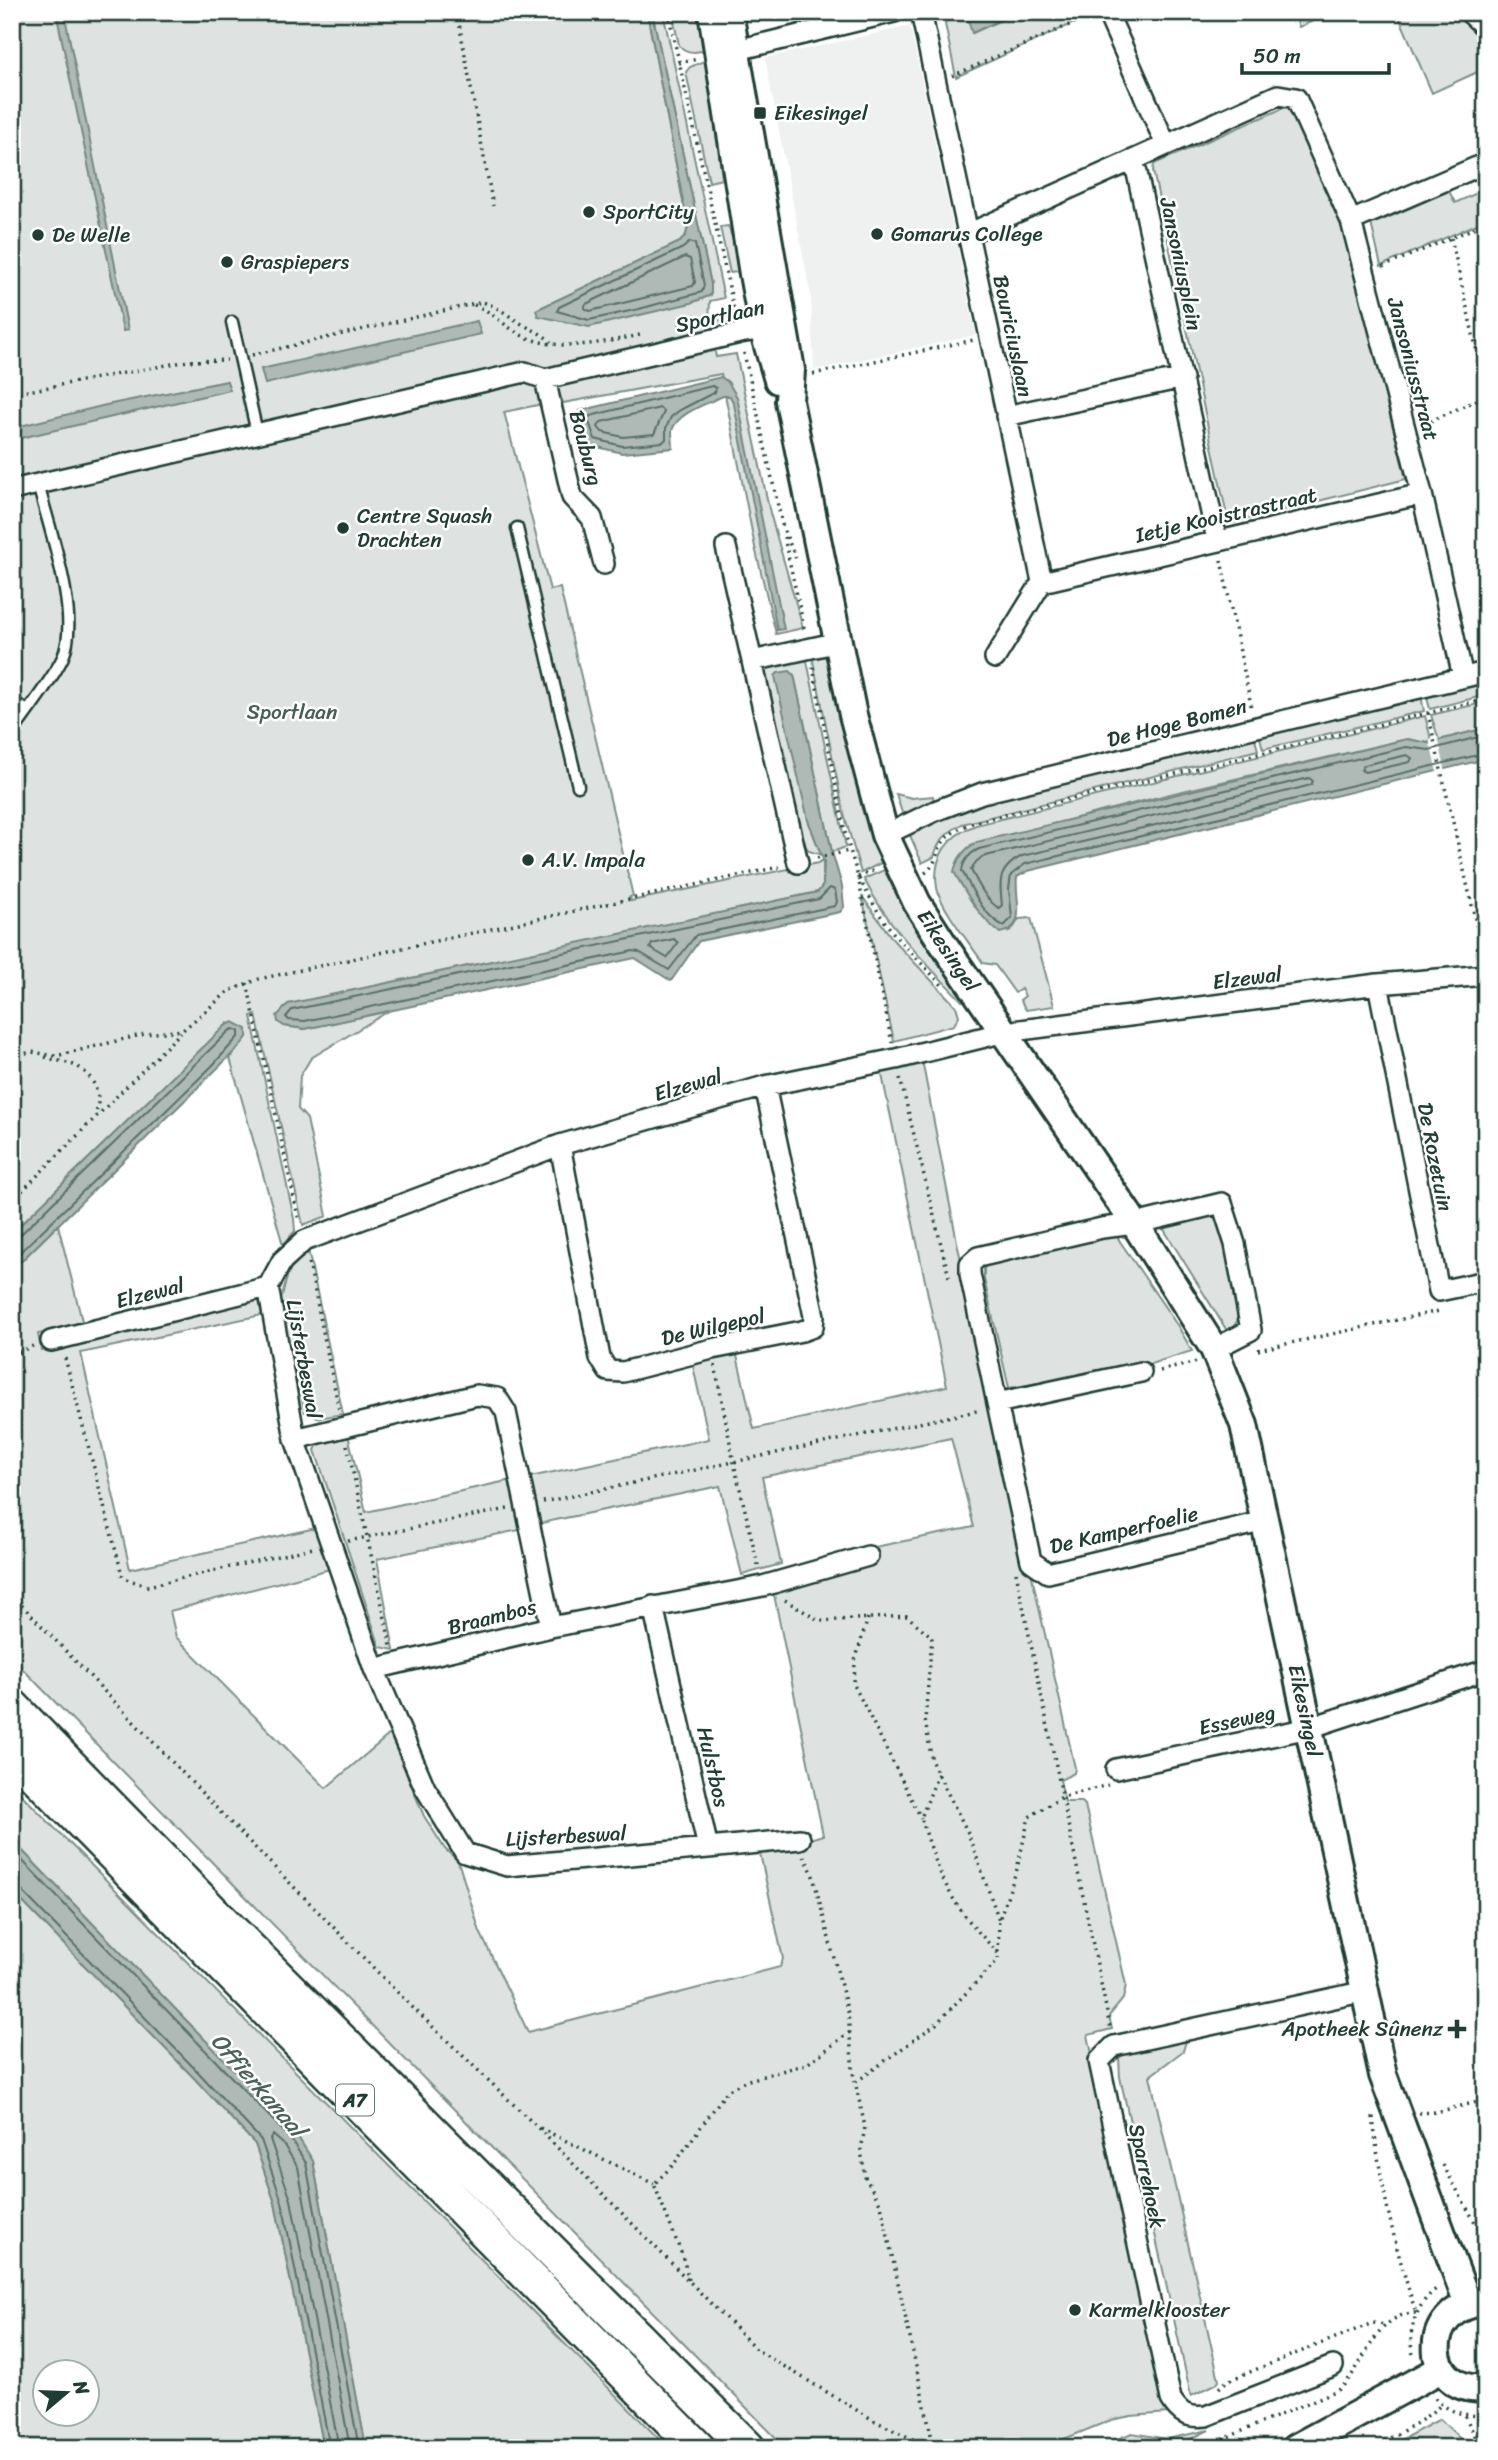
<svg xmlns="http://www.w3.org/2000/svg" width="1498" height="2460" viewBox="0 0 1498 2460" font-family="Sriracha,sans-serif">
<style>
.built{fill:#eef1f0}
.green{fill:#dee3e2;stroke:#7e908b;stroke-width:2;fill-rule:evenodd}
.water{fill:#afbab7;stroke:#758883;stroke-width:2}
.pier{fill:#fff}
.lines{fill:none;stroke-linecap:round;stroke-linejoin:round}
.shore{stroke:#596f68;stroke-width:2}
.lane-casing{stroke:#1f3d34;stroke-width:15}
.street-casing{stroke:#1f3d34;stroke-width:24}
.secondary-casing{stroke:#1f3d34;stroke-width:32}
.highway-casing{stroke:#1f3d34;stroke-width:38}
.path{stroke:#1f3d34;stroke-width:3.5;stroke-dasharray:2 5;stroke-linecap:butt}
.lane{stroke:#fff;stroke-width:10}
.street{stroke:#fff;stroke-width:19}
.secondary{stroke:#fff;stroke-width:26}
.highway{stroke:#fff;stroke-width:33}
.poi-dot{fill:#1f3d34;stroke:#fff;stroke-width:2.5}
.labels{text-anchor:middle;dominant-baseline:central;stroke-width:5;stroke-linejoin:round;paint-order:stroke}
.shield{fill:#fff;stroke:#627771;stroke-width:2}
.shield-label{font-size:19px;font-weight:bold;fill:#1f3d34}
.poi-label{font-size:21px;fill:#1f3d34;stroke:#fff;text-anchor:start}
.street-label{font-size:21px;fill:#1f3d34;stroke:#fff}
.park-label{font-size:21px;fill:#455e57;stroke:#fff}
.water-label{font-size:23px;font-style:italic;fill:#4a625b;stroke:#fff}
</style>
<rect width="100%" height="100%" fill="#fff"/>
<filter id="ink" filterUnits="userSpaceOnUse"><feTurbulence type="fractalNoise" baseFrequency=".0143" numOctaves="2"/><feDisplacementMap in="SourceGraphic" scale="14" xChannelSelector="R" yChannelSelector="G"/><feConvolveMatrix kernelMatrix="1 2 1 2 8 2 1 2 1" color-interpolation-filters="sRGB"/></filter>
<g filter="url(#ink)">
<!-- built -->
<path class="built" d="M910,26L976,335L814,370L811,297L765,58Z"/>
<!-- green -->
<path class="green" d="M12,12H647L688,227L686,235L680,242L536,310L691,303L711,295V284L652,12H663L724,298L710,301L709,323L724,319L726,329L711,332L716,357L736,354L770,513L803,628L776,634L755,547L721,374L563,403L562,400L504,412L550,590L560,588L633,896L630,897L631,901L818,863L823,860V885L818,892L561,947L284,1026L305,1029L389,1011L311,1058L300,1076L298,1109L307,1119L327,1216L303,1225L256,1015L251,1016L294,1219L295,1231L283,1245L230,1058L247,1037L228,1023L12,1233Z
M672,12H705L709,49C698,52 687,55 679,45Z
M947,12H973L968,20L973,33L1018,12H1098L956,77L945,24Z
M1293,12H1335L1299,27Z
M1397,12H1454L1486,41V68L1432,93Z
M709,59L718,99L719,155L722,179L709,182L686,72L690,67Z
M1286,107H1291L1340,217L1406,479L1231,523L1227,516L1153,171L1154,164Z
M1486,189V220L1381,266L1371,223L1380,221L1449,191L1455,203Z
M728,226L742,265L743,271L730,273L720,227Z
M828,652L862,809L881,863L861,873L844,814L812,656Z
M806,656L846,847L832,852L794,675L808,820L821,855L809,851L795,830L762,674L767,667Z
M1486,680V695L1430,709L1426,694Z
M1421,695L1424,711L1263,749L1259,734Z
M1486,702V728L1439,740L1431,715Z
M1425,716L1431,739L1428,743L1407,739L1174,793L971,845L1008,932L1014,927L1019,919L1031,918L1054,1006L1026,1010L1020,1000L1025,996L1021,989L1015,993L995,965L983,963C972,946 940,907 937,888C932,857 948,835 976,825Z
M1254,735L1258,750L962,824C948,832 938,840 934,857L922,863L909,833L971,804Z
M896,794L912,798L933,796L934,803L904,819Z
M884,870L917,932L964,1000L962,1001C926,963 888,927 864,879Z
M862,896L894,941L956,1006L959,1016L954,1025L894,1041Z
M922,1060L958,1247L1075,1768L1074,1773L1060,1780L1065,1802H1082L1085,1805L1126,1985L1123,1999L1109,2016L1112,2029L1088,2035L1168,2413L1131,2416L1111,2420L1042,2448H786L12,1658V1270L58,1225L83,1325L38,1334L41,1350L253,1298H256L262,1303V1315L81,1353L130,1569L316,1528L330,1569L170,1611L176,1637L326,1788L390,1734L424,1816L445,1849L458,1861L480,1932L528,2032L780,1967L783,1959L759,1849L796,1843L823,1835L772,1585L865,1549L974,1527L951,1438L762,1477L781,1564L742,1575L720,1486L541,1523L530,1477L709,1439L691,1357L735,1347L754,1429L947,1386L881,1070Z
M1219,1212L1242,1313L1229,1334L1163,1228L1168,1224Z
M1115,1234L1179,1328L1192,1351L1144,1366L1009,1388L984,1279V1268L990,1260Z
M308,1250L343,1414L319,1418L305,1412L280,1303L289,1270Z
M347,1430L366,1512L516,1479L529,1528L377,1559L394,1650L380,1647L315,1450L319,1442Z
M12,1785L668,2448H366L313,2161L296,2134L12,1840Z
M12,1891L195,2079L255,2144L275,2203L324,2448H12ZM46,2372H88V2414H46Z
M1187,2038L1183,2051L1150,2076L1219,2380L1216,2384L1191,2396L1120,2077L1119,2058L1128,2051Z
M1440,2419L1470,2448H1386Z
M1209,2430L1172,2448H1094L1132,2433L1167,2439Z"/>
<!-- water -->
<path class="water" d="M56,12H64L128,330L123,331Z
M647,12H652L711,284V295L691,303L589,327L538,316L536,310L680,242L686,235L688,227Z
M973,12H1018L972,33L968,20Z
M477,321L481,334L265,384L261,369Z
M721,377L728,382L737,397L784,629L777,630L734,404L730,396H723C709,403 676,413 672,431C672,436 673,443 673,448L622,453L589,445L583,430L579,411Z
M227,381L230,390L12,440V428L106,405Z
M790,671L794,675L832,852L842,886L844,907L840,912L699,941L671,981L635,958L305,1029L284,1026L278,1022L277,1016L288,1004L818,892L823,885L824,862L808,820L775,676L778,673Z
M1486,728V759L1028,871L1017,877C1014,898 1029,928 1000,933C979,917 967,895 954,872C957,858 964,849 977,842L1407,739L1428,743Z
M233,1022L247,1029V1037L239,1047L12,1270V1233L225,1026Z
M12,1840L296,2134L313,2161L366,2448H324L275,2203L255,2144L195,2079L12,1891Z"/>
<!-- pier -->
<path class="pier" d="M1438,737L1446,773L1438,776L1429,739Z"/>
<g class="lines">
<!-- shore -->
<path class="shore" d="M690,242L695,244L704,285L702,292L639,309L589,320L557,311L559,307L683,248Z
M685,257L690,259L695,282L693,286L590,311L584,308L586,304Z
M712,386L716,388L715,392L680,410L671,417L666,428V439L663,442L622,446L595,439L588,419L590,416Z
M660,408L664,412L654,434L623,437L602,432L598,427L601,422Z
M1486,735L1429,750L1406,747L979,849C970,853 963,861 962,871C972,889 984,917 1004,926L1012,918L1009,889L1011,875L1025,864L1486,753
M1407,755L1412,758L1410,762L1365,772L1361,770L1364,765Z
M1309,778L1313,781L1311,785L1164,823L1022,856C998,869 999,880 1002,905L999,908C986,901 978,883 971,870L976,862L982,857Z
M830,888L835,890L837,902L835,906L696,935L669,970L639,952L633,951L305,1021L289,1020L286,1017L292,1010L819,899Z
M674,939L678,943L667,958L650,948L652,944Z
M12,1238L20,1235L229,1031L233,1029L239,1031V1036L212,1066L12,1260
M12,1850L290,2138L306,2163L359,2448
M12,1887L20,1889L200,2074L261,2140L282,2202L330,2448
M339,2448L291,2200L270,2139L273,2135L283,2144L298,2167L350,2448"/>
<defs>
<path id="lane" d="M1462,12L1486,34
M232,322L257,433
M517,528L578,786
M12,701L27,711
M12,733C27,712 53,679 63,657C81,616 49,528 38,484"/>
<path id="street" d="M921,12L1042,582L995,658
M1107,12L1166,145
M725,53L894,12
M1132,161L1137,173L1217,540
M1351,221L1486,163
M968,234L1278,95L1296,98L1351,221L1422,494L1463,677
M545,379L572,497L592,518L604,564
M1006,416L1183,378
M12,490L525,372L545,379L740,333L775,327
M726,547L798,863
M1042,582L1422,494
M752,661L839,642
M885,835L935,811L982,793L1486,672
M1378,984L1439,1291L1486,1281
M560,1145L600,1358L608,1371L623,1372L712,1349L802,1331L813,1327L814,1316L765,1086
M268,1287L295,1439L374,1669L551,1627L763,1586L868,1556
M51,1341L268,1287L282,1261L304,1241L560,1145L765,1086L896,1059L1005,1032L1378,984L1486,975
M1141,1372L997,1403L1031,1561L1048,1573L1265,1521
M997,1403L970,1274V1264L978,1257L1102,1228L1135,1224L1222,1203L1235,1244L1251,1330L1214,1349
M295,1439L477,1395L497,1398L506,1412L551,1627
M653,1606L708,1848L800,1839
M374,1669L425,1788L465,1853L507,1866L708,1848
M1116,1769L1309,1728L1486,1670
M1333,2366L1206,2416C1188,2418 1180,2414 1171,2399L1099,2061L1114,2046L1366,1991"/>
<g id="secondary">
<path d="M712,12L753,274L763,329L778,380"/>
<path id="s1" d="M729,12L791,370L789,401L853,715L885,835L917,903L942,942L1135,1224L1214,1349L1244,1425L1383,2075L1468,2304"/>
<path d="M1484,2302C1418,2307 1423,2395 1486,2388"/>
<path d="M1295,2448L1441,2369"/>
</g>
<path id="highway" d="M12,1706L215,1914L748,2448
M12,1752L698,2448"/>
</defs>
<!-- lane casing -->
<use href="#lane" class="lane-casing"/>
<!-- street casing -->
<use href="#street" class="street-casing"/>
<!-- secondary casing -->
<use href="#secondary" class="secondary-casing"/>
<!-- highway casing -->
<use href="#highway" class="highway-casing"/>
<!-- path -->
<path class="path" d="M457,12L493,206
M668,12L735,314
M679,63L698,59
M952,76L1090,16
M1451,238L1486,391
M1383,267L1486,223
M474,305C492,311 504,326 521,335C557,353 603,343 640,335
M679,326L734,312
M744,353L783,528L797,561
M252,355L482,302C498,306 508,316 522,324C533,330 543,334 551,342
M813,374L974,340
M12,394L188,361L227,360
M1424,424L1486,396
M784,537L805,632
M1221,560L1252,710
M813,667L845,833L858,877L880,915L897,938L942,985
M1428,713L1484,958
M817,858L849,851
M925,873C936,865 936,854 942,844C949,832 963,827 975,822L1486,699
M858,877L892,1043
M858,877L877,869
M247,983L299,1221
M12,1056L32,1052L56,1056L145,1034L183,1030L229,991L259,979L779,867
M45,1057C56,1061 68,1062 78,1067C94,1076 103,1097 95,1115
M900,1078L949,1277
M12,1201L181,1032
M309,1263L339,1410
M1258,1350L1439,1311
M12,1355L33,1346
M65,1358L123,1578L148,1586L313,1548
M715,1365L734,1463L759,1570
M1160,1371L1197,1362
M347,1445L391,1646
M543,1502L981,1410
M348,1541L508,1509
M1016,1572L1110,2027
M12,1595L224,1816L410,2005L535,2125L757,2350L875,2421L931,2448
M785,1600L820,1621L907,1616L932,1637L925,1720L932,1762L968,1833L999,1920
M868,1618L855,1661L854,1685L921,1818
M938,1774L921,1818C929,1842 937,1869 949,1891C961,1914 980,1934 998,1953
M804,1856L812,1872L848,2013L853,2072L865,2127L861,2150L865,2177L881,2205L934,2448
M856,2082L936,2024L998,1960L999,1920L1017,1869L1029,1817L1062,1797L1108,1785
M1419,2113L1436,2112L1486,2100
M1373,2117C1380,2186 1395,2247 1416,2313
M540,2128L654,2184
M1443,2165L1486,2242
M689,2280L682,2255L654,2184L674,2164L727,2091L745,2081L807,2064L850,2032
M1413,2354C1406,2332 1418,2300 1438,2288
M1219,2388L1227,2381L1373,2323L1385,2325
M1435,2398C1449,2413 1466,2416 1486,2416
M1465,2416L1481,2448
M1203,2448L1340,2389C1366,2365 1375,2313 1416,2313
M1372,2448L1419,2422L1441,2405"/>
<!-- lane -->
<use href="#lane" class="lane"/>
<!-- street -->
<use href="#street" class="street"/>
<!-- secondary -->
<use href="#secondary" class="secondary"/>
<!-- highway -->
<use href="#highway" class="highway"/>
</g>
</g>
<!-- markers -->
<g class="poi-dot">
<rect x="753" y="106" width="14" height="14" rx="3.5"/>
<circle cx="589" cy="212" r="7"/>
<circle cx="877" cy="234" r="7"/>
<circle cx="38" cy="235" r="7"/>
<circle cx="227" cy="262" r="7"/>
<circle cx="343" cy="528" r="7"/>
<circle cx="528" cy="860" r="7"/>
<path d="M1453.5 2018.5h7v7h7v7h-7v7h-7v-7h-7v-7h7z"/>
<circle cx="1075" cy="2310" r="7"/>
</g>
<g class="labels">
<!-- shield labels -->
<rect class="shield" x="336" y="2084.5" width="38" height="31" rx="5"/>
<g class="shield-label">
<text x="355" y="2100">A7</text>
</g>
<!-- poi labels -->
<g class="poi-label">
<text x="774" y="113">Eikesingel</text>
<text x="603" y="212">SportCity</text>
<text x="891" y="234">Gomarus College</text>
<text x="52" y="235">De Welle</text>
<text x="241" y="262">Graspiepers</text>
<text x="357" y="516">Centre Squash<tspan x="357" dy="24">Drachten</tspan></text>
<text x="542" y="860">A.V. Impala</text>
<text x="1443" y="2029" text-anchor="end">Apotheek Sûnenz</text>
<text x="1089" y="2310">Karmelklooster</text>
</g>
<!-- street labels -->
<g class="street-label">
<text transform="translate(1181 264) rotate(78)">Jansoniusplein</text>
<text transform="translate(720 316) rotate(-12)">Sportlaan</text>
<text transform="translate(1013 336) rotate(78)">Bouriciuslaan</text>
<text transform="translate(1413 369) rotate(75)">Jansoniusstraat</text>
<text transform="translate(586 448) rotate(75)">Bouburg</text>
<text transform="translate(1226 515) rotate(-13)">Ietje Kooistrastraat</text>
<text transform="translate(1177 723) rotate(-14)">De Hoge Bomen</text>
<text stroke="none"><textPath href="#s1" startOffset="971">Eikesingel</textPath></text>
<text transform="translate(1247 978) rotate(-7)">Elzewal</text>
<text transform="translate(688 1085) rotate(-16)">Elzewal</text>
<text transform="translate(1435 1157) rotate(79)">De Rozetuin</text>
<text transform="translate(150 1293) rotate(-14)">Elzewal</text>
<text transform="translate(713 1327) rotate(-13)">De Wilgepol</text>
<text transform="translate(304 1359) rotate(80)">Lijsterbeswal</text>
<text transform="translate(1124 1530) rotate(-13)">De Kamperfoelie</text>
<text transform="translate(492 1617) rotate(-14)">Braambos</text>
<text stroke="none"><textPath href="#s1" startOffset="1824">Eikesingel</textPath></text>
<text transform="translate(1237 1720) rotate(-12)">Esseweg</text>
<text transform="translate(713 1767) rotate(77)">Hulstbos</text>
<text transform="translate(566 1836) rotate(-3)">Lijsterbeswal</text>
<text transform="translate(1147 2176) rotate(78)">Sparrehoek</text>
</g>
<!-- park labels -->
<g class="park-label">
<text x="292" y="712">Sportlaan</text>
</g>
<!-- water labels -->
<g class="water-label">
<text transform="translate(258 2085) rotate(49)">Offierkanaal</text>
</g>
</g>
<!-- margin -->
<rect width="1498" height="2460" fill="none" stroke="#fff" stroke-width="42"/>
<rect x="21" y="21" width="1456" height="2418" fill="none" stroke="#1f3d34" stroke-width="2.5" filter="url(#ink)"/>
<!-- north arrow -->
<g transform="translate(66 2393) rotate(71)"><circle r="33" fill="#ffffff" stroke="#a5b1ae" stroke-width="2"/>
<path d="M0-5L12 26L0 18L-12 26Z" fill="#1f3d34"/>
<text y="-10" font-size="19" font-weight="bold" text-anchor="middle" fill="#1f3d34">N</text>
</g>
<!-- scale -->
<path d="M1242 63v10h147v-10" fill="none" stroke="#1f3d34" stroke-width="3.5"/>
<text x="1253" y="63" font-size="21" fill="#1f3d34" stroke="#ffffff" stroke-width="5" paint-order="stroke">50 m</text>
</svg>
